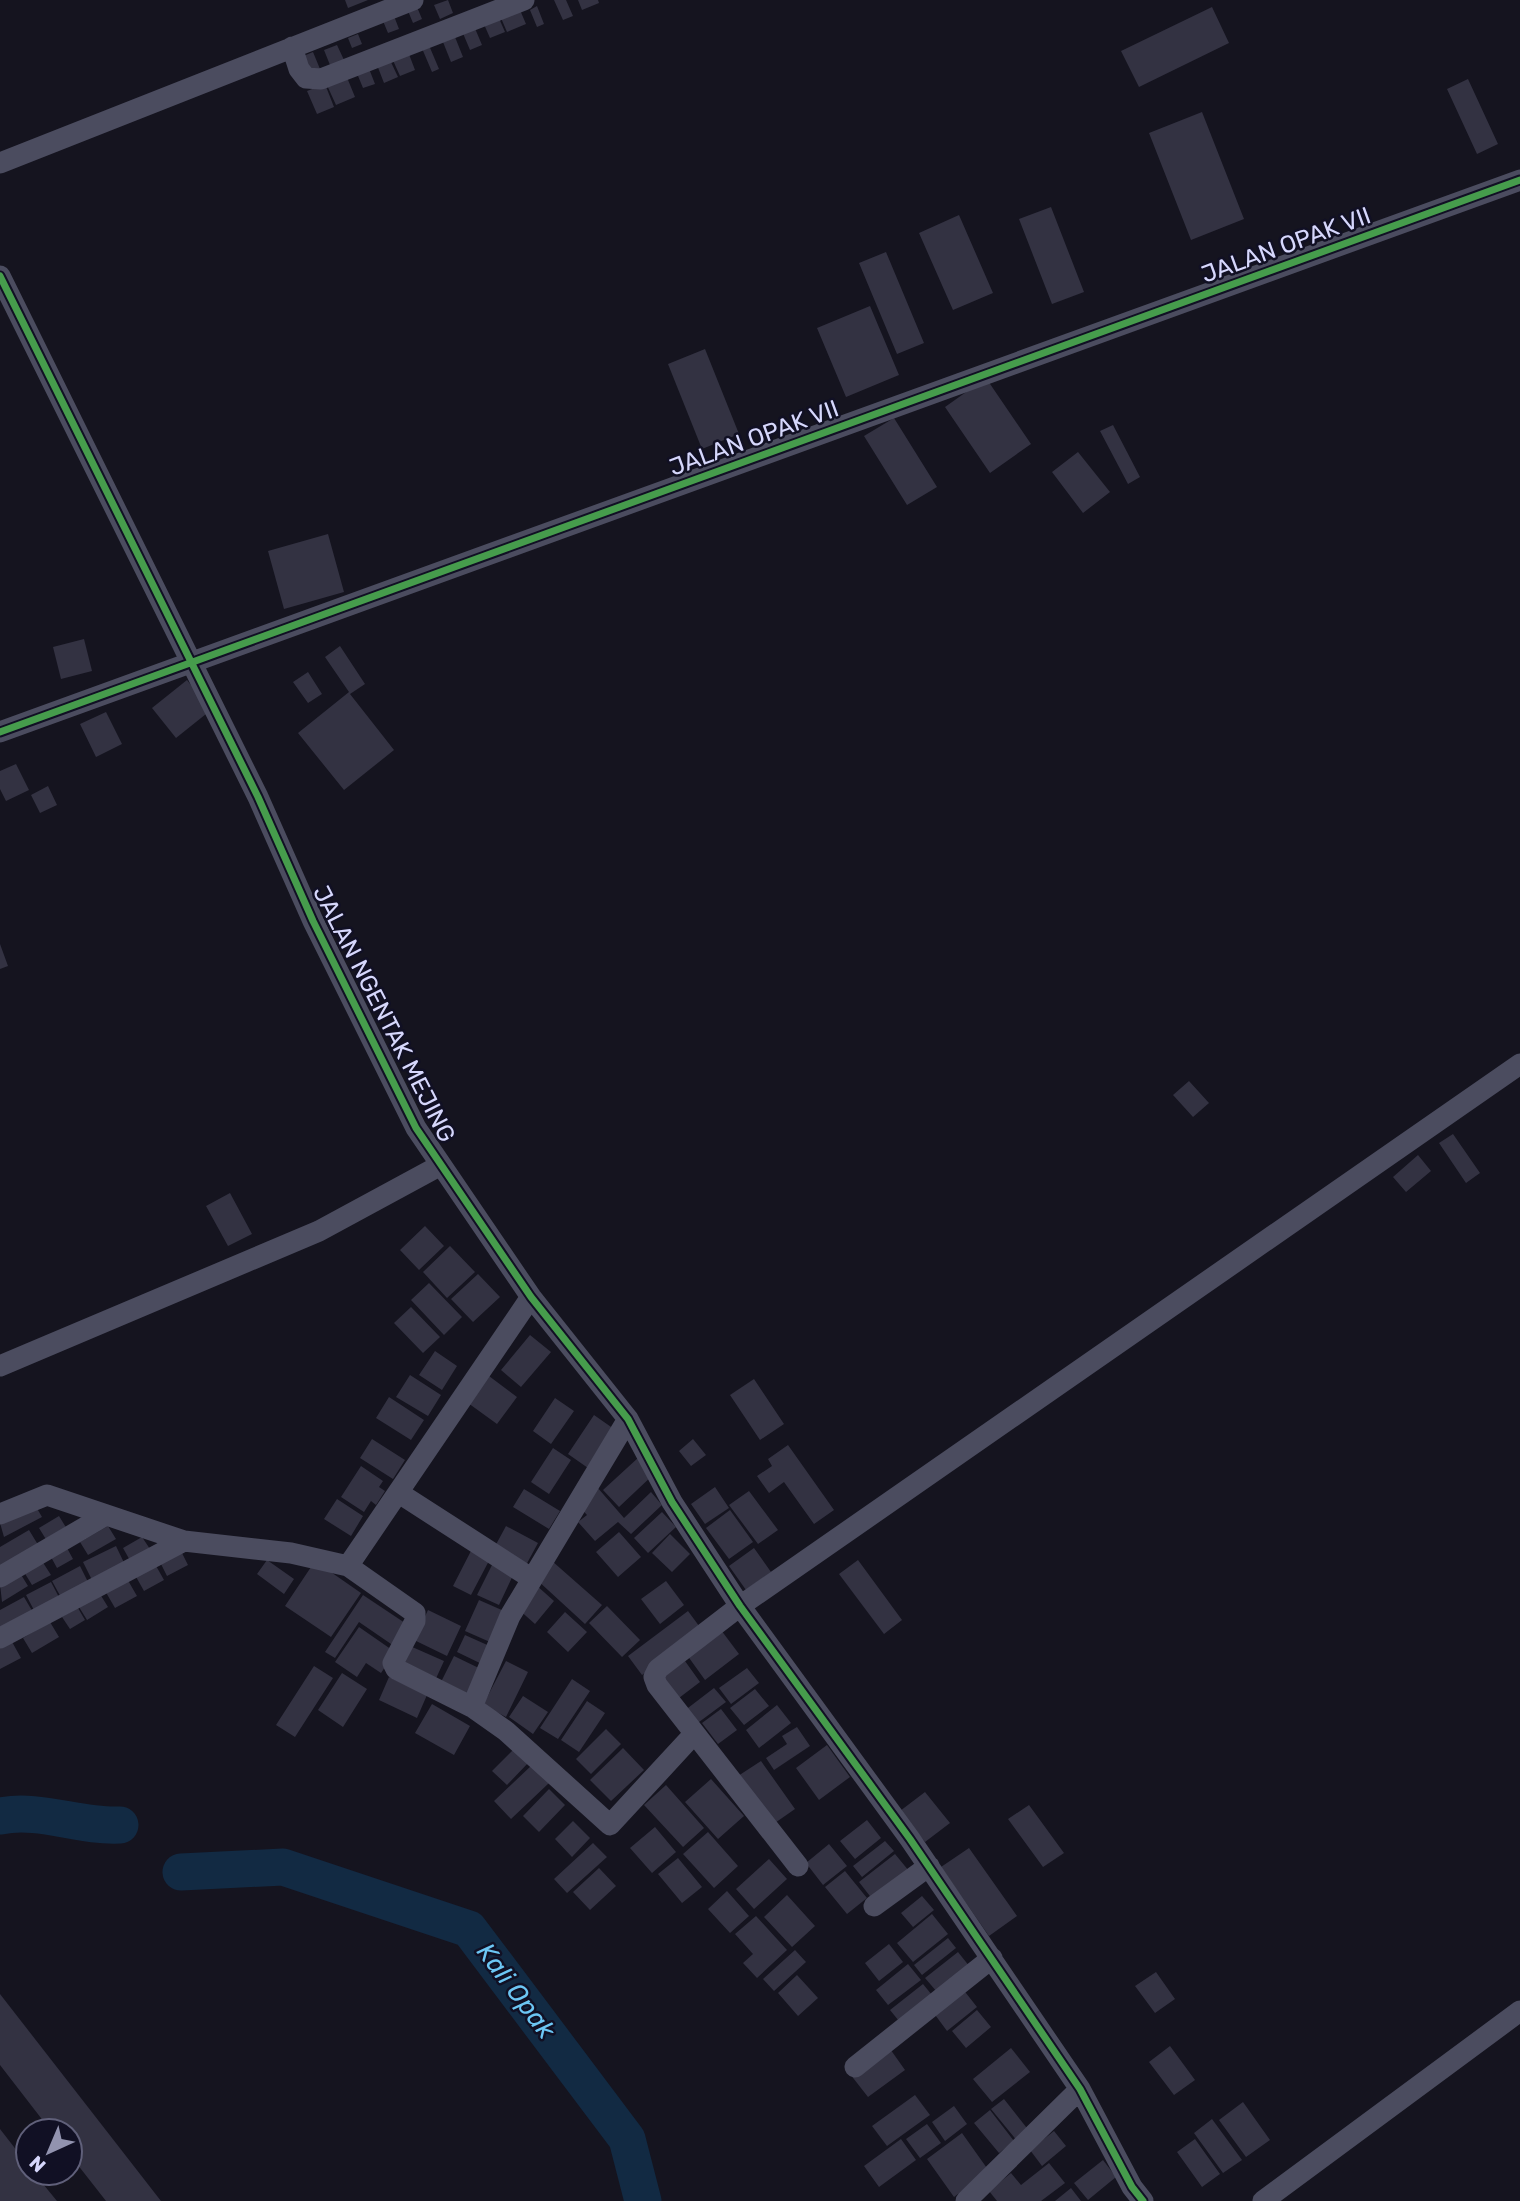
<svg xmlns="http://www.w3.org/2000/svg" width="1520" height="2201" viewBox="0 0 1520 2201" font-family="Rubik,sans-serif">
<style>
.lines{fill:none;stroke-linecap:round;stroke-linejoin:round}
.river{stroke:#122a43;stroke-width:37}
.building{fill:#333242}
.minor{stroke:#4b4c5f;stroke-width:21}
.cycleway-casing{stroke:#111024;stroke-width:11}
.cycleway{stroke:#469c4c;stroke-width:7}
.labels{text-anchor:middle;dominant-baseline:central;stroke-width:5;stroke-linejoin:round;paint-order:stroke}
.street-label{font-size:24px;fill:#d6d7fc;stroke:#111024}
.water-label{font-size:26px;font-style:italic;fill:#6cc6f4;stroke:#111024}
</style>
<rect width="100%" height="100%" fill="#15141f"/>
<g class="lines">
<!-- river -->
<path class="river" d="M0,1816C40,1808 79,1827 120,1825
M181,1872L283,1867L469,1929L627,2139L643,2201"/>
</g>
<!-- building -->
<path class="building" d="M345,0H368L348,8Z
M448,0L453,13L440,19L434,5Z
M554,0H566L573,16L563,20Z
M578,0H598L599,3L582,10Z
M537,6L544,24L537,27L530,10Z
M417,7L422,19L413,23L408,11Z
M1212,7L1229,43L1139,87L1121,51Z
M520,10L526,24L507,32L501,18Z
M394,16L399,29L388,33L383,21Z
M498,16L505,32L490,38L483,22Z
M474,26L482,45L470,50L462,31Z
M358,34L362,44L352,48L348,38Z
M455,37L463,57L451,62L443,42Z
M428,43L439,69L432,72L421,46Z
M337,45L344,60L330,65L324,50Z
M407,49L415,70L400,76L391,56Z
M313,52L320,69L308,74L301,57Z
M390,60L398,77L384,83L377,65Z
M368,66L375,84L363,88L356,71Z
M346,75L355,97L336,105L326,83Z
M1468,79L1498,144L1477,154L1447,89Z
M325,84L334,107L317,114L307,91Z
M1202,112L1244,219L1191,240L1149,133Z
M1051,207L1084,292L1052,304L1019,219Z
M959,215L993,293L953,310L919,233Z
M886,252L924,343L897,354L859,263Z
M870,306L899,375L846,397L817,328Z
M705,349L739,434L702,449L668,364Z
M986,378L1031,444L990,473L945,407Z
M894,418L937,487L907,505L864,436Z
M1113,425L1140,477L1128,484L1100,431Z
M1078,452L1110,492L1083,513L1052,472Z
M328,534L344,592L284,609L268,551Z
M84,639L92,671L61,679L53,647Z
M340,646L365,684L350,694L394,750L344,790L298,733L349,692L325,657Z
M308,672L322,694L308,703L293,682Z
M187,680L211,710L176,738L152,708Z
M106,712L122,744L96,757L80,724Z
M16,764L29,790L6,801L0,789V771Z
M48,786L57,805L40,813L31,795Z
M0,944L8,966L0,969Z
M1189,1081L1209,1103L1193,1117L1173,1095Z
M1453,1134L1480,1173L1466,1183L1439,1143Z
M1418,1155L1431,1171L1406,1192L1393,1177Z
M230,1193L252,1234L228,1246L206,1206Z
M425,1226L444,1246L419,1270L400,1250Z
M450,1246L475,1272L447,1298L423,1272Z
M478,1274L500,1297L473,1322L451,1299Z
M429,1283L462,1317L444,1335L411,1300Z
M411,1307L440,1337L423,1353L394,1323Z
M530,1335L551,1352L521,1387L501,1370Z
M435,1351L457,1366L442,1390L419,1375Z
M410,1375L441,1395L428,1416L396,1397Z
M489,1376L517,1397L497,1424L468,1403Z
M754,1379L784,1424L760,1440L730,1395Z
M389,1397L424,1420L411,1440L376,1418Z
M555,1398L574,1411L551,1444L533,1431Z
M594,1415L614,1429L588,1468L568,1454Z
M372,1439L405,1460L393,1479L360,1458Z
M693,1439L706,1455L691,1466L679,1451Z
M788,1445L834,1510L814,1524L784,1482L769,1493L757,1476L772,1466L768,1459Z
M553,1448L571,1460L549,1494L531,1482Z
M639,1457L654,1474L619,1507L603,1490Z
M361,1466L383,1481L379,1487L385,1491L376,1505L371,1501L364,1512L341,1497Z
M597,1487L624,1518L651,1492L662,1505L631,1534L618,1522L595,1541L578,1522L587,1515L577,1504Z
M715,1487L729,1508L705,1524L691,1504Z
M524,1489L560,1511L549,1529L513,1507Z
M749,1491L778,1530L758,1544L729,1505Z
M337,1499L363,1516L351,1536L324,1519Z
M35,1505L42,1517L4,1537L0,1523Z
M730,1510L753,1542L729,1559L706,1528Z
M662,1512L676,1527L648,1553L634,1538Z
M59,1516L67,1529L47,1541L39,1528Z
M108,1526L116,1539L88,1555L80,1542Z
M506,1526L538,1543L525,1567L493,1550Z
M29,1530L40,1548L0,1568V1547Z
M619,1532L641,1557L618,1577L596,1552Z
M670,1534L690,1554L672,1572L652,1553Z
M142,1537L152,1552L132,1564L123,1548Z
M116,1546L127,1569L94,1584L83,1562Z
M473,1547L491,1557L471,1595L453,1586Z
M67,1548L73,1559L57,1568L51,1557Z
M754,1548L771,1572L746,1590L729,1566Z
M181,1551L188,1565L167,1576L160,1562Z
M267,1560L294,1579L284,1594L257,1574Z
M858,1560L902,1620L884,1634L839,1574Z
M42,1561L51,1575L32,1585L24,1572Z
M315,1561L361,1593L331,1637L285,1606Z
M494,1561L515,1571L499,1605L477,1595Z
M552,1561L602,1605L585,1624L536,1579Z
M155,1564L164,1580L144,1591L135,1575Z
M80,1566L90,1586L63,1601L52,1581Z
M20,1573L28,1586L2,1602L0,1584Z
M126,1577L137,1596L115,1608L104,1589Z
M666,1581L684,1605L660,1624L641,1599Z
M51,1582L61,1601L36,1614L26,1595Z
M536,1585L554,1601L535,1624L517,1608Z
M100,1594L108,1607L87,1620L79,1607Z
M363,1595L408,1625L394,1646L359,1622L335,1658L325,1652Z
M24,1597L34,1614L0,1633V1610Z
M479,1600L504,1611L490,1642L465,1631Z
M607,1606L640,1640L622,1657L589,1623Z
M78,1608L85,1620L70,1629L62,1617Z
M428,1610L461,1626L447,1656L414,1640Z
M688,1611L702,1630L642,1675L628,1656Z
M565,1612L587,1632L568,1652L547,1632Z
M50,1622L59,1637L32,1653L23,1638Z
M359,1627L395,1652L381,1673L366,1663L357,1677L335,1662Z
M721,1630L739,1654L705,1680L687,1655Z
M465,1635L494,1648L486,1666L457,1652Z
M11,1640L21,1658L0,1669V1646Z
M410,1646L444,1661L433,1685L399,1669Z
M454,1656L485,1671L470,1699L440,1684Z
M506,1661L528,1672L506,1717L483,1705Z
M685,1661L700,1682L675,1701L660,1680Z
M314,1666L333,1678L295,1737L276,1725Z
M747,1668L759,1683L731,1704L719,1688Z
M342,1673L367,1689L343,1727L318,1710Z
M389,1677L427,1695L417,1718L379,1700Z
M572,1679L590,1691L558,1739L540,1728Z
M714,1688L726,1702L695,1725L684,1711Z
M755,1689L769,1706L744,1725L730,1708Z
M523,1696L548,1712L533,1734L509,1717Z
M587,1701L605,1713L579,1752L561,1740Z
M432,1704L470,1726L454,1755L415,1733Z
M777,1705L791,1723L759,1748L746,1730Z
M721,1709L737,1730L718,1744L702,1723Z
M797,1727L810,1746L774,1770L766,1758L787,1744L782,1736Z
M606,1729L621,1744L591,1774L576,1759Z
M827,1745L850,1777L819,1800L796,1768Z
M516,1747L530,1761L507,1785L492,1771Z
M623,1748L644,1770L611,1801L590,1780Z
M761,1761L795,1809L772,1825L738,1776Z
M532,1765L549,1783L511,1819L494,1801Z
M711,1779L744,1816L718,1839L685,1802Z
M666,1785L704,1828L683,1847L644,1805Z
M549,1789L565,1805L539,1832L523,1816Z
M925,1792L950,1823L925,1842L900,1811Z
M1029,1805L1064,1853L1043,1867L1008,1819Z
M867,1820L881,1838L855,1859L840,1841Z
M573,1821L590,1838L572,1857L555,1839Z
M655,1827L676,1852L652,1873L630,1848Z
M708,1832L738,1866L714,1888L683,1854Z
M885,1841L894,1851L862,1877L853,1866Z
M593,1843L607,1857L567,1893L554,1879Z
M829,1844L847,1866L823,1885L806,1863Z
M969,1848L1017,1916L989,1936L941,1867Z
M895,1854L909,1871L873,1900L859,1882Z
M678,1858L702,1887L682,1903L658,1874Z
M769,1859L787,1879L754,1909L736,1889Z
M599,1868L616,1886L590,1910L573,1892Z
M845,1871L867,1898L847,1914L825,1887Z
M727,1891L749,1916L730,1933L708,1909Z
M787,1895L815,1926L792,1947L764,1917Z
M922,1896L934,1910L913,1927L901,1913Z
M932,1914L948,1934L913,1962L897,1943Z
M756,1916L787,1950L757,1978L743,1963L753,1954L735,1934Z
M948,1938L956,1948L922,1975L914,1965Z
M889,1944L903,1962L879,1981L865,1963Z
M795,1950L806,1962L774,1991L763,1979Z
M958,1952L970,1967L937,1992L925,1978Z
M908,1964L921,1980L888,2005L876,1990Z
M1156,1972L1175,1999L1155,2013L1135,1986Z
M797,1975L818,1998L798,2016L778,1993Z
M923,1984L936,2000L903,2026L890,2010Z
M962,1988L977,2007L947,2031L933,2012Z
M0,1994L161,2201H106L70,2155V2131H51L0,2065Z
M977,2010L991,2027L966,2048L952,2031Z
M888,2046L905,2070L868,2097L850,2074Z
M1170,2046L1195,2080L1174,2095L1149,2062Z
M1011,2048L1030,2072L992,2102L973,2079Z
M915,2095L930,2115L887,2146L872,2126Z
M1004,2099L1030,2132L1018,2142L991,2109Z
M1243,2102L1270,2140L1246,2157L1219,2120Z
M954,2106L967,2124L945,2141L932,2122Z
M990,2110L1014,2141L999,2153L974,2123Z
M1212,2119L1242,2160L1223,2173L1194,2133Z
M927,2124L941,2143L920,2158L906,2139Z
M0,2129L28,2165V2173H34L57,2201H0Z
M1054,2131L1066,2146L1042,2166L1030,2150Z
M962,2133L989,2171L954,2197L927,2159Z
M901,2139L916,2160L879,2187L864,2166Z
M1195,2139L1220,2174L1202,2187L1177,2152Z
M1103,2160L1116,2177L1088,2200L1074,2183Z
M1049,2163L1065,2183L1041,2201H997L989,2191L1011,2173L1021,2185Z
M1071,2188L1081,2201H1055Z"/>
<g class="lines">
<!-- minor -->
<path class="minor" d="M292,47L299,69L306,78L321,79L524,0
M0,163L413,0
M0,276L258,797L313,921L416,1128L531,1297L628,1419L672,1502L740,1606L910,1839L1080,2089L1132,2187L1143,2201
M0,732L1520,180
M0,1366L319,1231L439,1166
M628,1419L510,1616L472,1707L506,1731L610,1825L694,1734
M399,1493L531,1578
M0,1514L47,1495L184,1541L291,1553L348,1566L415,1613V1621L393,1663L396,1669L472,1707
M348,1566L531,1297
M0,1577L106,1515
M0,1638L184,1541
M798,1866L657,1685L654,1677L658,1669L740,1606L1520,1064
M874,1906L929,1866
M855,2067L992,1958
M966,2201L1080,2089
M1263,2201L1520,2011"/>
<defs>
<path id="cycleway" d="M0,276L258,797L313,921L416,1128L531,1297L628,1419L672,1502L740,1606L910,1839L1080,2089L1132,2187L1143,2201
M0,732L1520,180"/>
</defs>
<!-- cycleway casing -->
<use href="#cycleway" class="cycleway-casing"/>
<!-- cycleway -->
<use href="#cycleway" class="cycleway"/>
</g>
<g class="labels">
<!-- street labels -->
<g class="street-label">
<text transform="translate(1286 245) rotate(-20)">JALAN OPAK VII</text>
<text transform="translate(754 438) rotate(-20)">JALAN OPAK VII</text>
<text transform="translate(384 1014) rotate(63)">JALAN NGENTAK MEJING</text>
</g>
<!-- water labels -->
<g class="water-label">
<text transform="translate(516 1991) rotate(53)">Kali Opak</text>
</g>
</g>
<!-- north arrow -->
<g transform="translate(49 2152) rotate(224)"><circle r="33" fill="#111024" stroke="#60607a" stroke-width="2"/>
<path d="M0-5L12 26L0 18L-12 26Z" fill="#9293af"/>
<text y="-10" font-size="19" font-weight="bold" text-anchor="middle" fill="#d6d7fc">N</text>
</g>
</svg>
